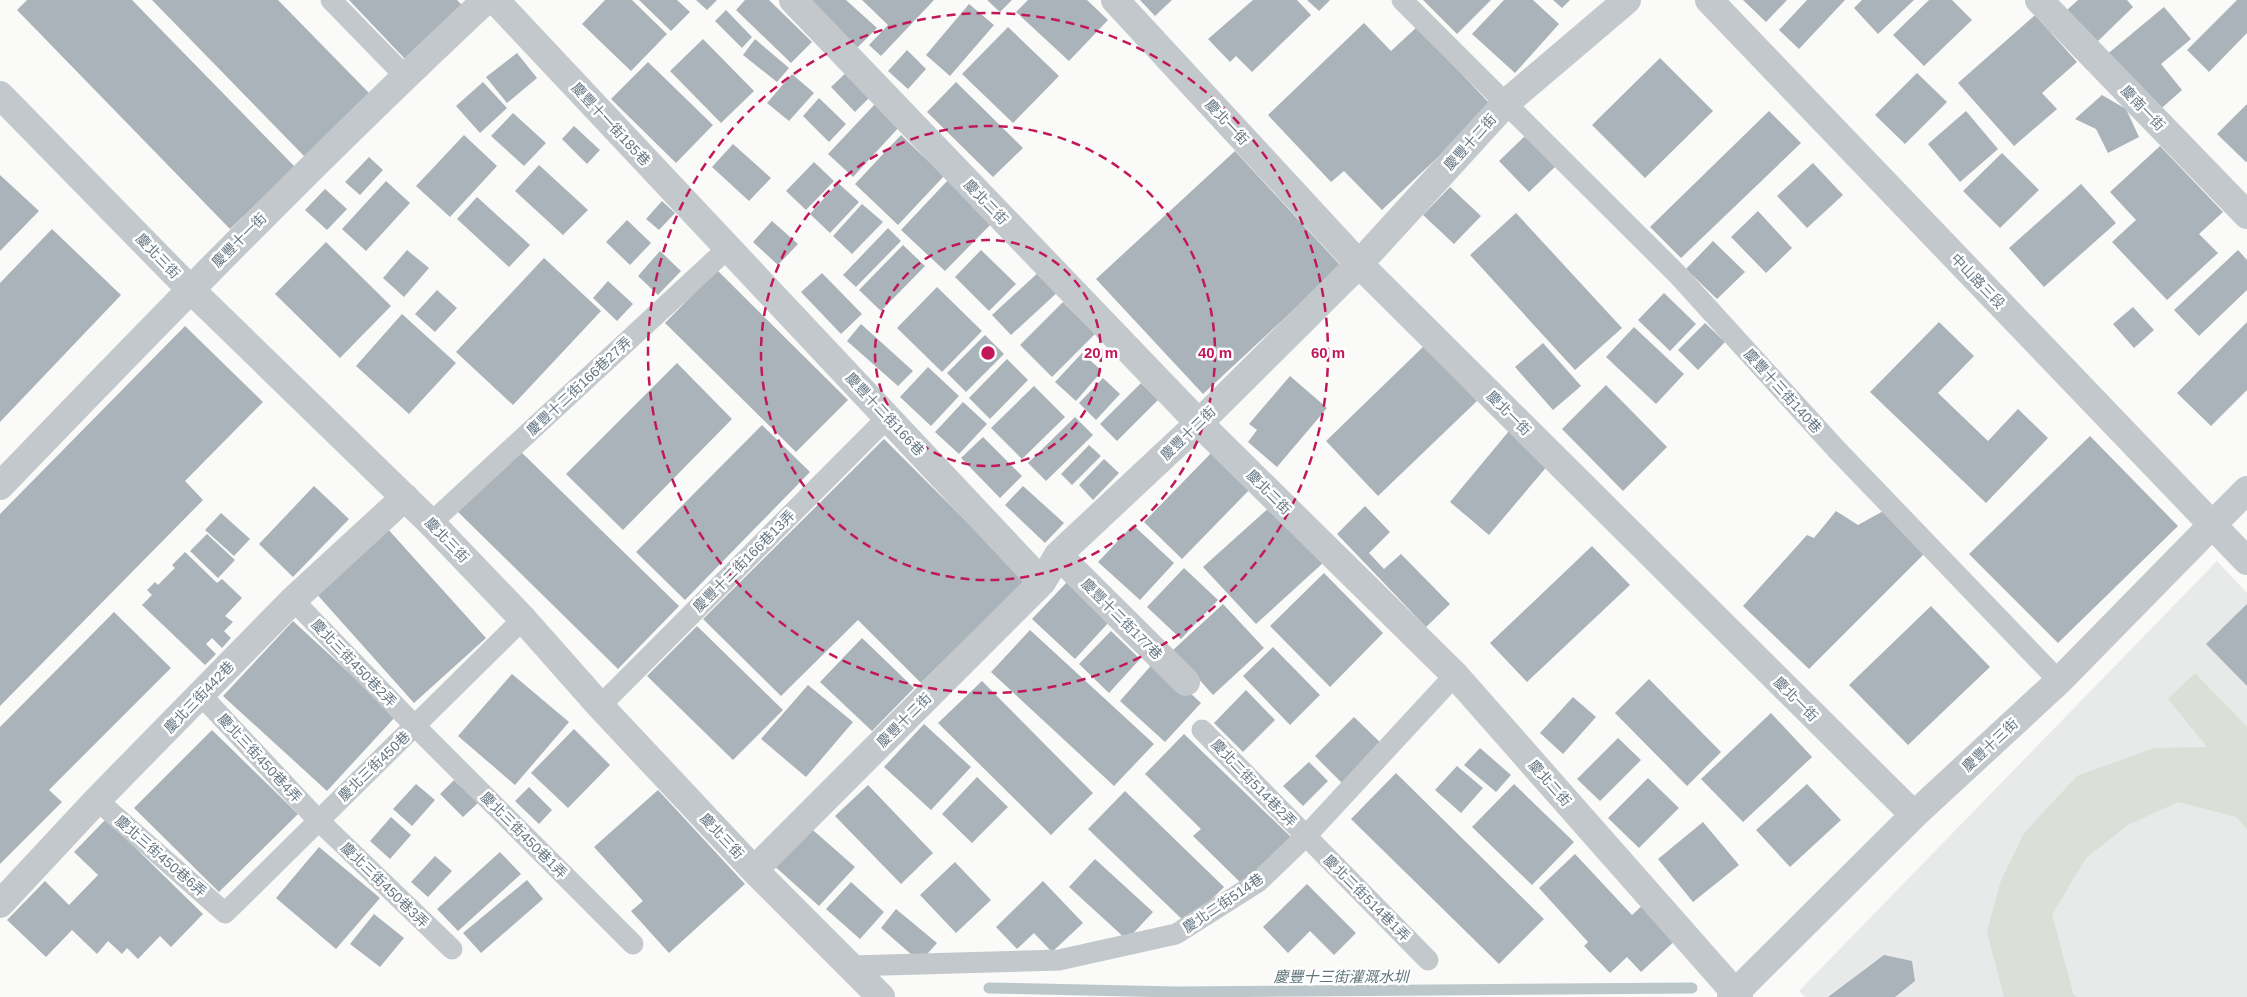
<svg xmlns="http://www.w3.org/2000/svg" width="2247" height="997" viewBox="0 0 2247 997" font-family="Arial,'Noto Sans TC',sans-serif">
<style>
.built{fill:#e8e9e9}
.green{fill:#dadfd7}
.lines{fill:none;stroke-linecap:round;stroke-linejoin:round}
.stream{stroke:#bbc7cb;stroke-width:11}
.building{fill:#aab3b9}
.service{stroke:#c3c8cc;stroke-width:21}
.minor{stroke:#c3c8cc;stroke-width:28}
.tertiary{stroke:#c3c8cc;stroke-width:28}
.ring{fill:none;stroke:#c2185b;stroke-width:2.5;stroke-dasharray:9 6}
.labels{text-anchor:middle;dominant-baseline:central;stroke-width:5;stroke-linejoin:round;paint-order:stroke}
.street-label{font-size:14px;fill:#657683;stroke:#fff}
.water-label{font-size:15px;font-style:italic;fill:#60757c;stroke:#fff}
.centre{fill:#c2185b;stroke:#fff;stroke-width:2.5}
.ring-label{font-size:15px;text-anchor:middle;font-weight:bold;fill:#c2185b;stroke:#fff;stroke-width:5;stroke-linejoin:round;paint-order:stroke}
</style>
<rect width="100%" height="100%" fill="#fafaf8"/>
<!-- built -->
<path class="built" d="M2217,561L2247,593V997H1805L1799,991Z"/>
<!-- green -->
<path class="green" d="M2195,673L2247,727V829L2236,817L2178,802L2128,825L2087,857L2052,914L2073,993L2077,997H2004L1987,932L2000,883L2024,833L2077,776L2154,748L2207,747L2168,699Z"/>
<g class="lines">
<!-- stream -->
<path class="stream" d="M989,988L1177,992L1692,988"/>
</g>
<!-- building -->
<path class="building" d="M27,0H132L295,167L230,229L17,10Z
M152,0H278L370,94L305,157Z
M349,0H457L462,5L405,59Z
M605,0H632L667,34L631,71L582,24Z
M639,0H677L690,12L671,31Z
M696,0H717L707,10Z
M745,0H769L812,42L791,63L736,10Z
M805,0H846L877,28L854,51Z
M862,0H934L881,56L869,45L888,25Z
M987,0H1012L1000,12Z
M1028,0H1087L1108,20L1069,61L1016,12Z
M1140,0H1172L1155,16Z
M1253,0H1297L1311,15L1252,72L1236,56L1230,62L1208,39Z
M1307,0H1330L1319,11Z
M1423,0H1491L1457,34Z
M1504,0H1533L1559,24L1515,73L1472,34Z
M1553,0H1570L1562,8Z
M1743,0H1787L1766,22Z
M1807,0H1845L1799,49L1779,30Z
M1862,0H1914L1878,34L1854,8Z
M1929,0H1952L1972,20L1924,66L1893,35Z
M2078,0H2127L2133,7L2096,43L2066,11Z
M2237,0H2247V33L2209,72L2187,50Z
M969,4L994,25L950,76L926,55Z
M2164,7L2191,39L2161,64L2182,90L2155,114L2105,56Z
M726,10L752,37L742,48L715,21Z
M2035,15L2077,62L2042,93L2057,109L2014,146L1958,83Z
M1364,23L1391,51L1417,27L1492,106L1382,210L1344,171L1331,182L1268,115Z
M1008,27L1059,76L1013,123L962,74Z
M703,39L754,91L721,123L670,71Z
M755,39L789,68L777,82L743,55Z
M907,50L926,69L908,89L888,71Z
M517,53L537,78L507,103L486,77Z
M1660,58L1713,111L1645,178L1592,125Z
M648,62L713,125L676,163L611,99Z
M852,67L876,91L855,112L831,87Z
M1917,73L1947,102L1905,144L1875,115Z
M792,74L814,93L789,121L767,103Z
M483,82L507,108L480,133L456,106Z
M956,82L1023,148L993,177L927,112Z
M2102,95L2126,109L2139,137L2108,153L2096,129L2075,119Z
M819,98L846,124L829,142L803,116Z
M876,103L901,125L853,177L828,154Z
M2247,104V161L2246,162L2217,134Z
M1769,111L1801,143L1681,258L1650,227Z
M1966,111L1998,149L1960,182L1928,144Z
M513,113L546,143L524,166L491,136Z
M574,126L600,150L587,164L562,139Z
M1528,133L1558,164L1529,192L1499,161Z
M464,135L497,166L450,217L416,186Z
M901,135L944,176L898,225L855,184Z
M733,144L771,178L749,201L712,167Z
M2160,146L2223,212L2199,234L2218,253L2167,300L2112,242L2136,220L2110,192Z
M1235,151L1341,266L1203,394L1096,279Z
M2002,153L2039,190L2000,228L1963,191Z
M369,157L383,170L360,195L345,182Z
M814,162L834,181L806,210L786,191Z
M1813,163L1843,195L1807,228L1777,196Z
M539,165L588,210L563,235L515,191Z
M0,175L39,211L0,251Z
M948,180L993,222L945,271L901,230Z
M386,181L410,203L366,251L342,229Z
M838,183L859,202L830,233L810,214Z
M2081,184L2116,223L2044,287L2009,248Z
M1450,187L1481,216L1454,244L1423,215Z
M325,189L347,209L327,230L305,210Z
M477,197L530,245L509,267L457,219Z
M662,201L675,213L659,230L646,219Z
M862,204L883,222L852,254L833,236Z
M1758,211L1792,248L1766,273L1731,237Z
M1516,213L1622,328L1575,370L1470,255Z
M627,220L651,243L630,265L606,242Z
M772,221L798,244L778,265L753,242Z
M888,228L901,241L856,287L843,275Z
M52,229L121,295L0,422V283Z
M1713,241L1745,272L1717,299L1686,269Z
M326,242L391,306L340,358L275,294Z
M903,245L925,266L881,311L859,290Z
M407,250L429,268L404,297L383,278Z
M981,250L1016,284L989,311L955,277Z
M2238,250L2247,260V290L2199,336L2174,310Z
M660,251L681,271L658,295L638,276Z
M544,258L601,311L513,405L456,352Z
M717,270L848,400L796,452L665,323Z
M1041,270L1060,290L1011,335L992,315Z
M822,273L862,314L841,334L801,292Z
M608,281L633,304L617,321L593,298Z
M937,287L982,331L942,372L897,328Z
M437,290L457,308L435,332L415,314Z
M1664,293L1696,324L1670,351L1638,320Z
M1063,302L1095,334L1052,377L1020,345Z
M2133,307L2154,330L2134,348L2113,324Z
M402,314L456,363L409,414L356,366Z
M1939,322L1974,356L1938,393L1988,441L2018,409L2048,438L1986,503L1870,392Z
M2247,322V390L2211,426L2177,393Z
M1705,323L1725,342L1698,370L1678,350Z
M861,324L913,371L898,386L847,341Z
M185,326L263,402L185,481L203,500L0,706V514Z
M1634,327L1684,374L1656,404L1606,357Z
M985,335L1004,354L966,392L947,373Z
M1543,343L1581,386L1553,410L1515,367Z
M1424,346L1477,401L1378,496L1326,441Z
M1082,353L1102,371L1076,401L1055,382Z
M1007,359L1028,380L990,419L969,398Z
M677,363L732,419L623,530L566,474Z
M928,367L959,396L931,426L900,397Z
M1290,376L1327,408L1277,467L1248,442L1257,430L1249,424Z
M1103,378L1120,394L1096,420L1079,403Z
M1141,383L1158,400L1117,441L1100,424Z
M1606,385L1667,447L1623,491L1562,429Z
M1034,386L1065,417L1022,459L991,428Z
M963,402L987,424L959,454L935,432Z
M1075,417L1093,435L1046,481L1028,463Z
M762,425L810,472L685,600L636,552Z
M1509,431L1549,464L1489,535L1450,502Z
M2090,436L2178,526L2058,643L1969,554Z
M983,437L1022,476L1000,498L961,458Z
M884,439L1025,580L921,683L858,620L781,696L703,619Z
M1089,445L1101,456L1072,485L1061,474Z
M516,447L679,606L618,669L455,509Z
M1217,447L1255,484L1182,559L1144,522Z
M1104,459L1119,473L1093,500L1079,485Z
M314,486L349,519L293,577L259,544Z
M1023,486L1064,523L1045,543L1005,505Z
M1272,505L1324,562L1256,624L1203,567Z
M1365,506L1390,532L1369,553L1384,569L1401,554L1450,604L1426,627L1337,534Z
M1887,509L1928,550L1809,669L1743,606L1807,535L1814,538L1836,511L1858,525Z
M221,513L250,539L234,556L205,530Z
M1133,525L1174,563L1140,600L1098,562Z
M386,527L486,638L414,703L314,591Z
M207,534L235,560L218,578L190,551Z
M1592,546L1630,585L1527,682L1490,643Z
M185,552L217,583L222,579L242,598L225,616L233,622L224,631L231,638L222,648L212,638L206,644L216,654L205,665L142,605L152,595L147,590L155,582L158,585L175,568L172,565Z
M1184,568L1218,600L1181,639L1147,607Z
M1324,573L1383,633L1330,687L1270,626Z
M1068,581L1110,621L1075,659L1032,619Z
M1223,604L1264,648L1213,695L1173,650Z
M2247,604V686L2206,644Z
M1931,606L1990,667L1908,745L1849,685Z
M114,612L171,668L49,790L62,802L0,864V727Z
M293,621L396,716L327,791L223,696Z
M697,626L783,710L733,760L647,676Z
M1030,630L1154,744L1114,786L991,672Z
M1111,631L1140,659L1109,693L1079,664Z
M862,638L914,688L872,731L820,682Z
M1273,647L1320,695L1290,725L1243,676Z
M1155,661L1201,703L1165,742L1120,701Z
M512,674L569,722L515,785L458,736Z
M1649,679L1721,752L1687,786L1615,713Z
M982,681L1093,793L1051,835L938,723Z
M808,685L853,722L806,777L761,739Z
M1246,690L1275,720L1243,752L1214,723Z
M1573,697L1596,717L1563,754L1540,733Z
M1771,713L1812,757L1743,822L1701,779Z
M1354,717L1384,746L1345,786L1315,756Z
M924,724L971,767L931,810L884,767Z
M574,729L610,765L568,808L531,773Z
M212,730L298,814L219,892L134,808Z
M1184,734L1291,837L1244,886L1193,836L1201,829L1145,774Z
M1618,738L1641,760L1600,801L1577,779Z
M1480,748L1511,775L1496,792L1464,765Z
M1309,762L1328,781L1303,806L1283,786Z
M1457,766L1483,788L1461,813L1435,790Z
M1396,773L1544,919L1499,964L1351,819Z
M977,777L1008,807L972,843L942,814Z
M1648,778L1679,808L1639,848L1608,818Z
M454,780L478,803L463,817L440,794Z
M416,784L435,800L412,826L393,809Z
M1514,784L1574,842L1532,885L1472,827Z
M1807,784L1841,820L1790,867L1756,830Z
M868,785L933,853L901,884L835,816Z
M529,787L552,810L539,824L515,801Z
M658,790L745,884L669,953L631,911L643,901L594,847Z
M1125,791L1224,887L1187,924L1088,829Z
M391,817L411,835L390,859L370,841Z
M106,819L203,914L171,947L160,936L138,959L127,948L122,954L108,941L97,954L72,930L46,957L7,920L45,881L69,905L98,875L74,852Z
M1703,822L1739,865L1693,902L1658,859Z
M806,824L855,867L819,906L771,863Z
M319,847L380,898L336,949L276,898Z
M500,852L521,874L458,931L437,909Z
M1575,854L1632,915L1646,902L1679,937L1641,972L1627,957L1610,973L1584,946L1588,942L1539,888Z
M435,856L452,871L428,897L411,882Z
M1095,859L1153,912L1127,940L1069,887Z
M955,862L991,900L956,933L920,895Z
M527,880L543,899L481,953L463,933Z
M1043,881L1083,923L1052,952L1034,933L1017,949L996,927Z
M851,882L884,912L860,939L826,909Z
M1307,884L1356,933L1334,955L1310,931L1288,953L1263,927Z
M896,909L937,943L920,962L881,928Z
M374,914L404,938L380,967L350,944Z
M1884,955L1912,961L1915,981L1895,997H1828Z"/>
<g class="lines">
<!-- service -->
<path class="service" d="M331,0L405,76
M1402,0L1677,274L1837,450L2059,681
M431,523L728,248
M293,600L415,726L633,944
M201,695L318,820L452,949
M600,706L888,417
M1202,730L1428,960
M97,800L225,913L523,619
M850,966L1059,960L1176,934L1258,882L1306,836L1455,675"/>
<!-- minor -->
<path class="minor" d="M495,0L1042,582
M793,0L1199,423L1455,675L1739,997
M1115,0L1359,264L1914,815
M2039,0L2247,215
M0,95L190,289L431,523L523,619L600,706L754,870L881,997
M0,486C159,321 318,157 486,0
M1058,555L1186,682
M754,870L1042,582L1058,555L1199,423L1359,264L1506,103L1627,0
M0,904L97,800L293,600L405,497
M1731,997L1914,815L2059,681L2212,525"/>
<!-- tertiary -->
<path class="tertiary" d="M1709,0L2247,561
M2212,525L2247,490"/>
</g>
<!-- distance rings -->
<g class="ring">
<circle cx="988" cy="353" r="113"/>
<circle cx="988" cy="353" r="227"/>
<circle cx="988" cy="353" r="340"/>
</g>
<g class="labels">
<!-- street labels -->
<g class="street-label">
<text transform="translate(2143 108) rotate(46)">慶南一街</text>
<text transform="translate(1227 122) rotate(47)">慶北一街</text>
<text transform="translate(611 124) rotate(47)">慶豐十一街185巷</text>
<text transform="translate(1470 142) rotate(-48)">慶豐十二街</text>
<text transform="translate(986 202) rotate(46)">慶北二街</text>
<text transform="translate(239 240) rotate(-45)">慶豐十一街</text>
<text transform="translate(158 256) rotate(46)">慶北三街</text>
<text transform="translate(1978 281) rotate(46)">中山路三段</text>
<text transform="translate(579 386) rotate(-43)">慶豐十二街166巷27弄</text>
<text transform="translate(1783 391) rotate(48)">慶豐十三街140巷</text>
<text transform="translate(1509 413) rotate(45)">慶北一街</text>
<text transform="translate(885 414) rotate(47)">慶豐十二街166巷</text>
<text transform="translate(1188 433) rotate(-44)">慶豐十二街</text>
<text transform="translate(1269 492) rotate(45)">慶北二街</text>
<text transform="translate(447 540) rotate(46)">慶北三街</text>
<text transform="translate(744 561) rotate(-45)">慶豐十二街166巷13弄</text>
<text transform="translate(1122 619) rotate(45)">慶豐十二街177巷</text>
<text transform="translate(354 663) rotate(46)">慶北三街450巷2弄</text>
<text transform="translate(199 697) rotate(-46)">慶北三街442巷</text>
<text transform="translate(1796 699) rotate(45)">慶北一街</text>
<text transform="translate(904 720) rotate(-45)">慶豐十二街</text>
<text transform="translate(1990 745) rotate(-43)">慶豐十三街</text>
<text transform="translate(260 758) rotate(47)">慶北三街450巷4弄</text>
<text transform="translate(374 766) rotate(-44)">慶北三街450巷</text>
<text transform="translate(1254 783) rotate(46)">慶北二街514巷2弄</text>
<text transform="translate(1550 783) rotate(49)">慶北二街</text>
<text transform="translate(524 835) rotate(45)">慶北三街450巷1弄</text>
<text transform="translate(722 836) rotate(47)">慶北三街</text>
<text transform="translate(161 856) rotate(41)">慶北三街450巷6弄</text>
<text transform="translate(385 885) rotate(44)">慶北三街450巷3弄</text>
<text transform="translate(1367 898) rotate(45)">慶北二街514巷1弄</text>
<text transform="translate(1223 903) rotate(-34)">慶北二街514巷</text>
</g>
<!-- water labels -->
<g class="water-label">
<text x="1341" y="976">慶豐十三街灌溉水圳</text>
</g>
</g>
<circle cx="988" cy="353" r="8" class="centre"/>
<g class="ring-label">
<text x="1101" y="358">20 m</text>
<text x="1215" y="358">40 m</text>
<text x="1328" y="358">60 m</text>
</g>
</svg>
